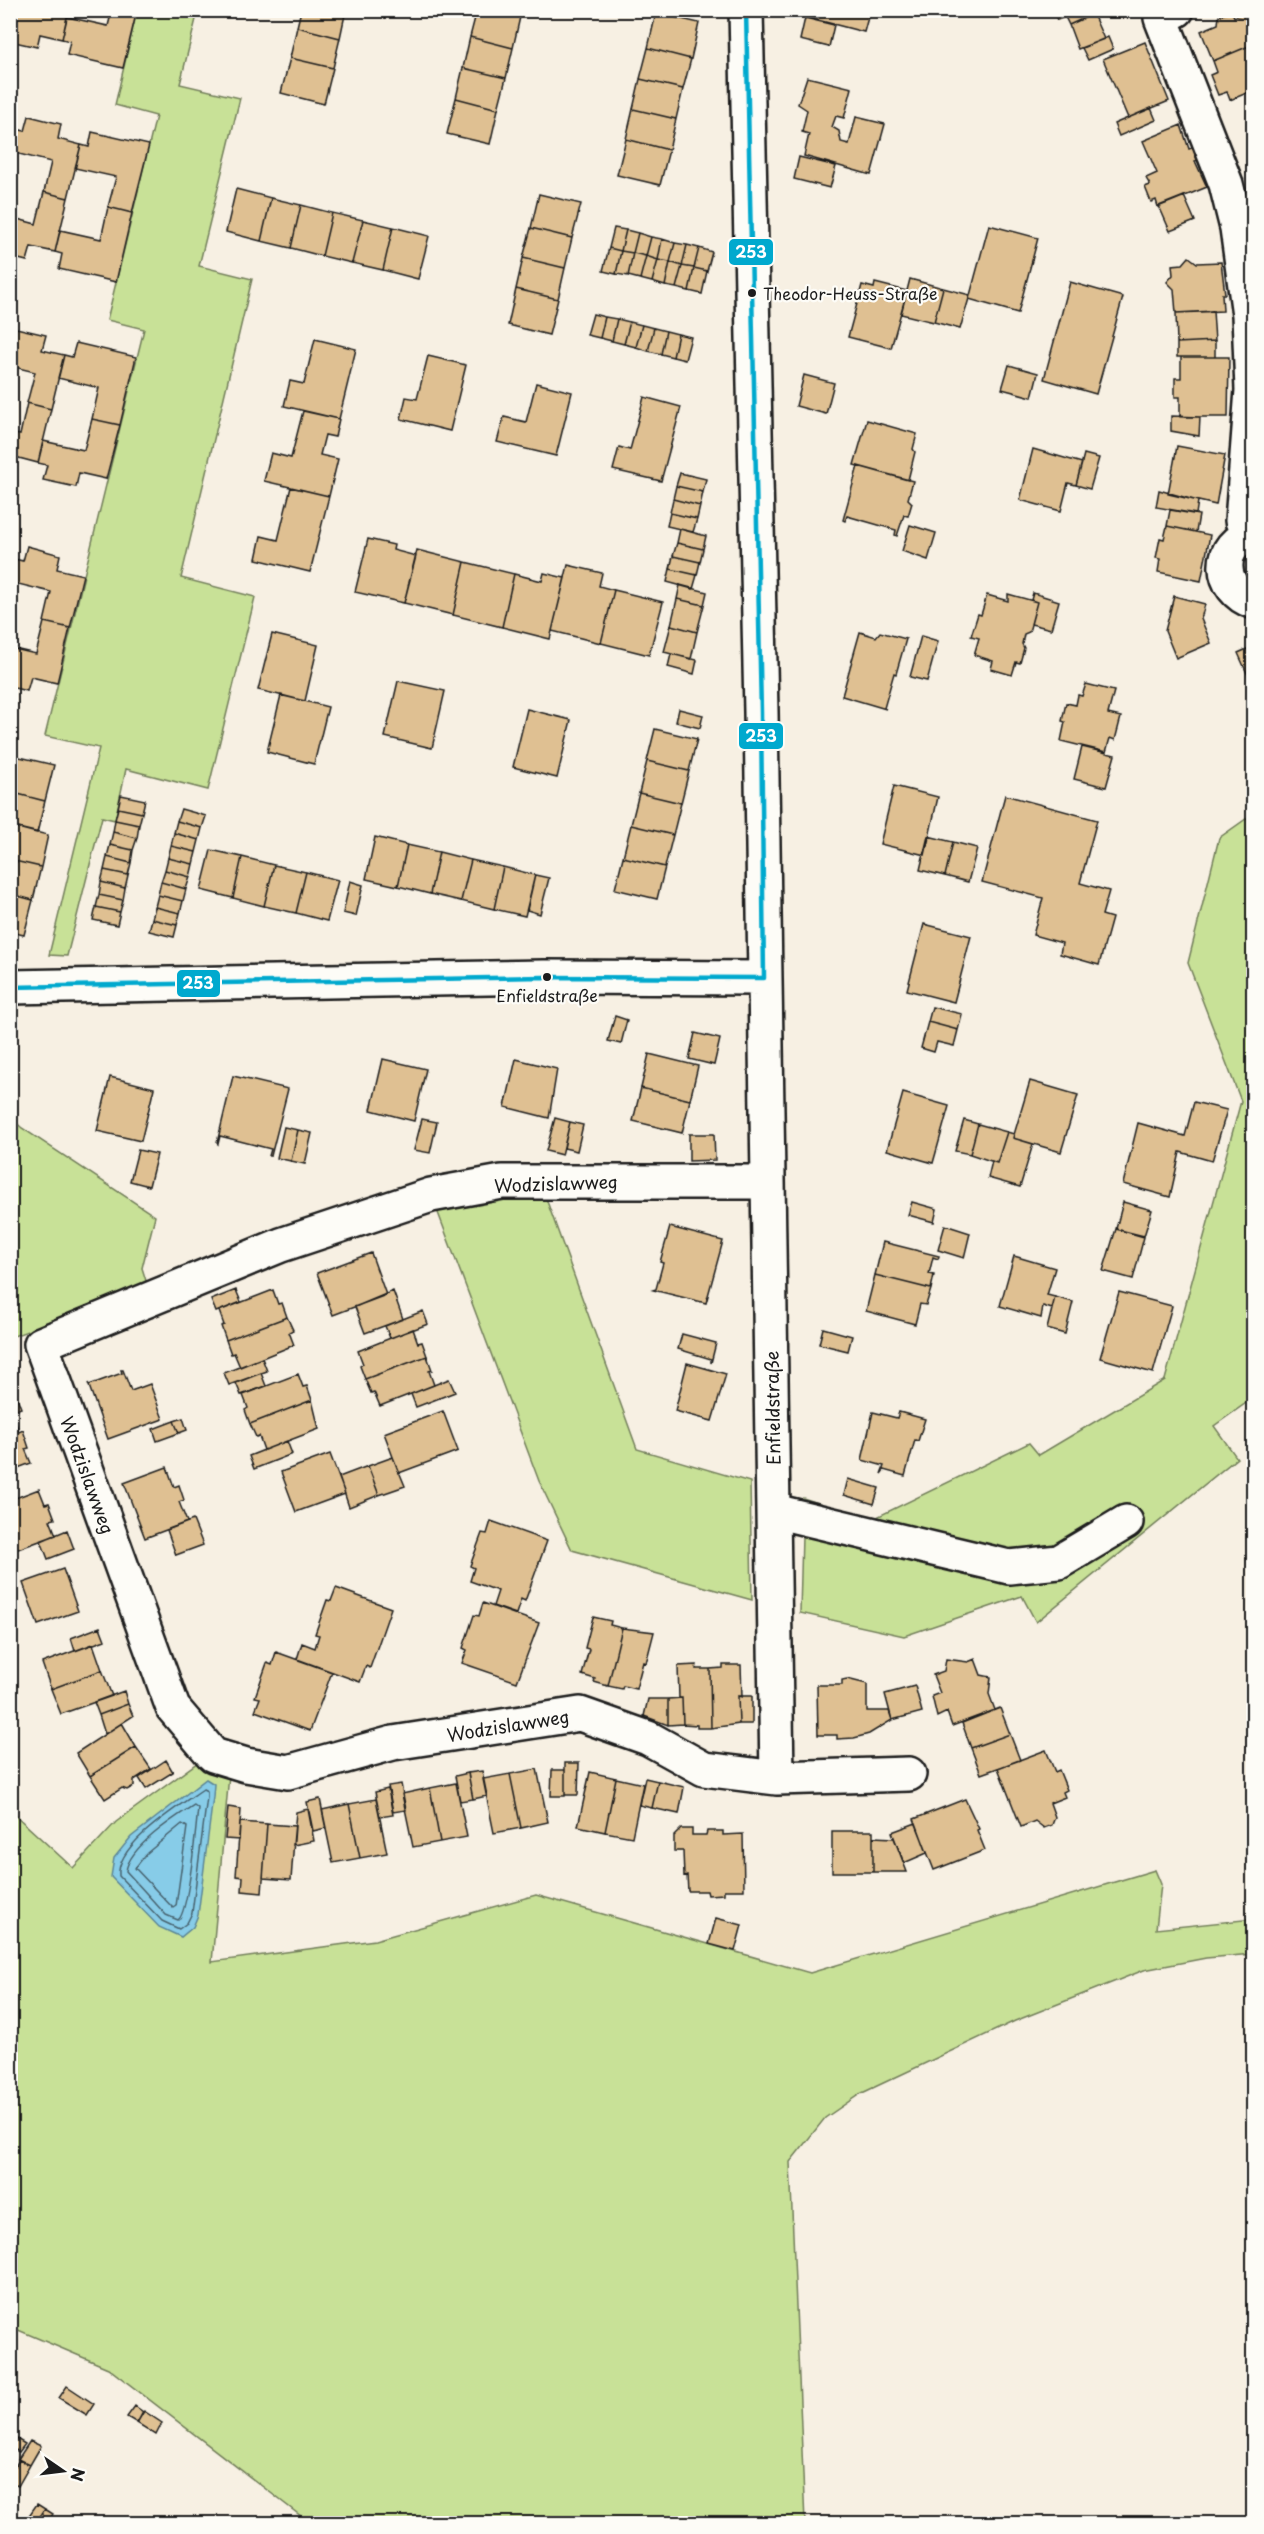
<svg xmlns="http://www.w3.org/2000/svg" width="1264" height="2534" viewBox="0 0 1264 2534" font-family="'Playpen Sans',sans-serif">
<style>
.green{fill:#c8e197;stroke:#727e5a;stroke-width:1.5}
.water{fill:#87cce8;stroke:#5c8696;stroke-width:1.5}
.lines{fill:none;stroke-linecap:round;stroke-linejoin:round}
.shore{stroke:#47626e;stroke-width:1.5}
.building{fill:#dfc092;stroke:#1c1c1c;stroke-width:1.5}
.minor-casing{stroke:#1c1c1c;stroke-width:38}
.minor{stroke:#fdfcf7;stroke-width:33}
.bus-1-casing{stroke:#fdfcf7;stroke-width:9}
.bus-1{stroke:#00a9ce;stroke-width:4.5}
.bus-dot{fill:#1c1c1c;stroke:#fdfcf7;stroke-width:2}
.labels{text-anchor:middle;dominant-baseline:central;stroke-width:4.5;stroke-linejoin:round;paint-order:stroke}
.bus-label{font-size:16px;fill:#1c1c1c;stroke:#fdfcf7;text-anchor:start}
.street-label{font-size:18px;fill:#1c1c1c;stroke:#fdfcf7}
.line-badge{stroke:#fdfcf7;stroke-width:2}
.badge-label{font-size:16px;text-anchor:middle;font-weight:bold;fill:#fff}
</style>
<rect width="100%" height="100%" fill="#f7f0e3"/>
<filter id="ink" filterUnits="userSpaceOnUse"><feTurbulence type="fractalNoise" baseFrequency=".0167" numOctaves="2"/><feDisplacementMap in="SourceGraphic" scale="12" xChannelSelector="R" yChannelSelector="G"/><feConvolveMatrix kernelMatrix="1 2 1 2 8 2 1 2 1" color-interpolation-filters="sRGB"/></filter>
<g filter="url(#ink)">
<!-- green -->
<path class="green" d="M137,11H198L180,84L240,98L199,266L252,279L181,578L255,597L208,790L126,769L115,820L102,817L67,956L49,955L99,748L45,736L144,329L107,320L156,116L115,105Z
M1253,814V1398L1214,1426L1237,1458L1036,1622L1022,1596L904,1636L800,1613L803,1498L871,1520L1029,1443L1039,1455L1165,1380L1241,1101L1188,963L1219,838Z
M10,1117L22,1128L155,1216L142,1268L148,1287L11,1337Z
M544,1193L637,1449L750,1482L752,1600L572,1550L539,1481L437,1210L468,1202Z
M201,1760L229,1775L212,1962L375,1940L536,1895L810,1973L1155,1870L1161,1884L1156,1929L1253,1919V1954L1206,1958L1144,1970L1015,2021L860,2094L825,2118L790,2162L805,2523H310L108,2368L11,2327L10,1804L14,1814L73,1868L116,1822Z"/>
<!-- water -->
<path class="water" d="M206,1779L214,1784L213,1797L198,1915L193,1927L181,1937L159,1927L111,1877L114,1858L131,1837Z"/>
<g class="lines">
<!-- shore -->
<path class="shore" d="M203,1789L207,1791V1797L192,1913L187,1923L179,1929L162,1921L119,1876C115,1845 179,1806 203,1789Z
M194,1805L198,1808C196,1826 189,1913 178,1920L166,1915L126,1871C129,1847 174,1818 194,1805Z
M182,1824L187,1827L176,1906L173,1908L135,1868L147,1853Z"/>
</g>
<!-- building -->
<path class="building" d="M10,10H69L62,39L40,34L37,47L10,41Z
M112,10H137L123,68L67,55L70,41L62,39L67,17L108,26Z
M301,10H346L340,38L297,27Z
M477,10H493L520,17L513,48L470,37Z
M493,10H522L520,17Z
M803,10H870L864,32L802,16Z
M1053,10H1092L1093,14L1069,25L1065,17L1057,20Z
M1252,10L1254,44L1213,61L1201,31L1218,24L1219,16L1228,12L1233,14L1234,17Z
M656,13L699,23L691,59L648,48Z
M1093,14L1104,39L1078,49L1069,25Z
M805,18L834,25L829,47L800,40Z
M297,27L340,38L333,68L290,58Z
M470,37L513,48L506,78L463,68Z
M1108,37L1113,49L1088,60L1082,48Z
M1145,42L1169,101L1128,118L1103,59Z
M1254,44V90L1230,100L1227,92L1218,95L1210,75L1217,72L1213,61Z
M648,48L691,59L683,89L640,79Z
M290,58L333,68L324,104L281,93Z
M463,68L506,78L498,109L456,98Z
M807,77L852,88L844,118L836,116L832,127L839,131L841,142L849,144L856,117L885,124L871,175L804,156L809,134L802,132L807,110L798,104Z
M640,79L683,89L676,119L633,109Z
M456,98L498,109L490,144L447,134Z
M1151,108L1156,120L1119,136L1114,124Z
M633,109L676,119L669,150L626,139Z
M29,116L61,124L58,139L81,145L68,198L44,192L51,162L11,152L16,129L25,131Z
M1181,125L1189,149L1194,147L1199,160L1195,161L1207,187L1158,207L1156,200L1151,202L1145,187L1150,185L1146,178L1157,173L1143,141Z
M92,132L149,145L132,213L108,207L116,177L75,168L81,145L89,147Z
M626,139L669,150L660,185L617,175Z
M799,157L836,166L830,188L794,179Z
M236,189L271,198L261,241L226,232Z
M44,192L68,198L55,252L31,247L27,261L10,257V217L36,224Z
M539,194L581,204L572,238L531,228Z
M1184,196L1195,221L1170,231L1159,206Z
M271,198L301,205L291,248L261,241Z
M301,205L332,213L322,256L291,248Z
M108,207L132,213L116,282L59,269L62,254L55,252L60,230L101,239Z
M332,213L363,220L352,263L322,256Z
M363,220L393,227L383,270L352,263Z
M989,225L1038,238L1018,313L969,299Z
M393,227L429,236L418,279L383,270Z
M531,228L572,238L565,268L523,258Z
M614,228L626,230L621,251L609,248Z
M626,230L638,233L633,253L621,251Z
M638,233L651,237L646,256L633,253Z
M651,237L662,239L658,260L646,256Z
M662,239L675,243L670,262L658,260Z
M675,243L687,245L682,266L670,262Z
M687,245L699,248L694,268L682,266Z
M609,248L621,251L616,274L603,271Z
M699,248L712,252L707,271L694,268Z
M621,251L633,253L628,276L616,274Z
M633,253L646,256L640,279L628,276Z
M646,256L658,260L652,282L640,279Z
M1189,257L1197,263L1221,262L1225,294H1222L1223,311L1176,313L1174,289L1167,282L1173,275L1172,265L1183,264Z
M523,258L565,268L558,299L516,289Z
M658,260L670,262L665,286L652,282Z
M670,262L682,266L676,288L665,286Z
M682,266L694,268L689,291L676,288Z
M694,268L707,271L702,294L689,291Z
M910,279L943,288L934,322L901,314Z
M1070,282L1123,297L1096,394L1044,379Z
M875,283L907,291L891,348L848,337L862,285L874,288Z
M943,288L970,295L960,329L934,322Z
M516,289L558,299L549,335L508,325Z
M1213,311L1215,341L1177,343L1176,313Z
M593,314L605,317L600,338L587,335Z
M605,317L617,319L612,341L600,338Z
M617,319L630,322L624,344L612,341Z
M630,322L642,325L636,347L624,344Z
M642,325L654,328L648,351L636,347Z
M12,327L46,335L42,350L64,355L51,409L27,403L35,372L10,366Z
M654,328L666,331L661,354L648,351Z
M666,331L678,334L673,357L661,354Z
M678,334L691,337L685,360L673,357Z
M315,339L356,349L339,419L284,406L290,381L304,384Z
M1215,341V357H1177V343Z
M76,343L136,357L120,425L92,419L99,388L58,378L64,355L72,357Z
M428,356L466,365L450,431L401,419L406,397L417,399Z
M1181,357H1229L1228,417H1180V397H1175V378H1181Z
M1009,365L1038,373L1032,397L1002,389Z
M804,375L834,383L826,414L796,406Z
M536,383L572,392L556,456L497,442L504,417L526,422Z
M644,397L681,407L661,481L613,470L619,447L630,450Z
M27,403L51,409L38,463L15,457L12,472L10,433L20,435Z
M303,411L339,419L335,437L325,435L320,455L338,459L329,496L264,481L271,453L291,458Z
M1171,416L1200,417L1199,436L1171,431Z
M92,419L120,425L106,479L79,473L76,487L43,480L47,465L38,463L43,441L84,450Z
M867,420L917,434L913,449L915,452L908,480L854,465Z
M1177,446L1225,455L1216,505L1168,494Z
M1033,449L1082,463L1076,485L1068,483L1061,511L1020,500Z
M1084,454L1099,458L1090,489L1076,485Z
M858,466L913,481L908,499L912,503L908,516L904,515L897,536L895,535L896,530L847,516L845,521L843,520Z
M680,473L706,479L703,492L676,486Z
M676,486L703,492L700,506L673,499Z
M291,487L329,496L310,572L256,559L261,536L278,540Z
M1159,490L1198,501L1196,514L1156,507Z
M673,499L700,506L697,519L670,513Z
M1170,510L1199,515L1196,532L1167,526Z
M670,513L697,519L693,532L667,526Z
M910,525L936,533L928,560L902,551Z
M1167,526L1210,535L1201,581L1158,572L1160,559L1156,558L1160,538L1164,539Z
M680,529L706,536L703,549L677,543Z
M368,539L394,545L393,550L416,556L404,603L355,592Z
M677,543L703,549L700,562L673,556Z
M27,546L60,555L57,569L83,575L70,628L44,622L51,592L10,582L14,559L23,561Z
M417,550L465,562L453,615L404,603Z
M673,556L700,562L697,575L670,569Z
M465,562L514,574L502,627L453,615Z
M568,565L602,573L599,586L614,590L601,643L552,631Z
M670,569L697,575L693,589L667,582Z
M544,573L565,578L550,639L502,627L514,574L542,581Z
M680,585L707,592L704,605L677,599Z
M614,590L663,602L649,655L601,643Z
M1033,593L1059,601L1051,629L1031,624L1037,602L1031,600Z
M1008,594L1037,602L1029,632L1024,634L1022,644L1024,648L1020,663L1016,662L1012,675L991,669L993,661L974,655L979,638L971,636L978,614L981,615L987,595L1008,601Z
M1174,596L1205,604L1201,619L1211,643L1176,658L1165,631Z
M677,599L704,605L697,632L671,625Z
M44,622L70,628L57,683L31,677L27,691L10,687V648L36,654Z
M671,625L697,632L691,659L664,652Z
M860,632L876,637L880,632L906,639L896,674L894,673L884,708L886,709L842,696Z
M272,634L318,645L305,701L258,690Z
M921,636L938,641L927,681L910,677Z
M1254,646V689L1238,653Z
M671,654L697,660L694,674L668,667Z
M398,681L445,691L432,748L385,737Z
M1086,684L1114,691L1108,714L1121,717L1115,740L1110,738L1106,752L1061,741L1065,722L1062,721L1066,703L1076,705L1078,695L1082,696Z
M281,695L328,707L314,764L267,752Z
M527,709L571,720L557,778L513,767Z
M679,709L703,715L700,728L676,722Z
M655,729L697,739L689,771L647,761Z
M1082,747L1115,755L1106,787L1074,779Z
M11,755L54,765L45,801L10,792Z
M647,761L689,771L681,803L639,793Z
M894,786L938,797L925,855L880,844Z
M10,792L45,801L37,833L10,826Z
M639,793L681,803L673,835L631,825Z
M121,795L145,800L142,813L118,808Z
M1005,795L1097,820L1080,883L1109,891L1102,915L1112,918L1099,965L1060,954L1062,943L1033,935L1043,898L982,882Z
M118,808L142,813L139,825L115,820Z
M181,809L206,816L202,828L177,821Z
M115,820L139,825L137,838L113,832Z
M177,821L202,828L199,840L174,833Z
M631,825L673,835L665,867L623,857Z
M10,826L48,835L41,867L10,860Z
M113,832L137,838L133,850L110,845Z
M174,833L199,840L196,852L171,846Z
M928,836L953,842L945,876L920,870Z
M375,837L407,845L398,886L366,879Z
M953,842L977,848L968,882L945,876Z
M110,845L133,850L131,863L107,857Z
M407,845L439,852L430,894L398,886Z
M171,846L196,852L193,864L168,858Z
M211,850L242,857L233,898L201,890Z
M439,852L471,860L461,901L430,894Z
M107,857L131,863L128,875L104,870Z
M242,857L274,865L264,906L233,898Z
M623,857L665,867L657,899L615,889Z
M168,858L193,864L190,877L165,870Z
M10,860L41,867L33,900L10,894Z
M471,860L503,867L494,909L461,901Z
M274,865L306,872L296,913L264,906Z
M503,867L535,875L525,916L494,909Z
M104,870L128,875L125,888L101,882Z
M165,870L190,877L186,889L161,882Z
M306,872L338,880L327,921L296,913Z
M535,875L549,878L540,914L527,910Z
M350,881L363,885L356,916L343,913Z
M101,882L125,888L123,900L99,895Z
M161,882L186,889L183,901L158,895Z
M10,894L33,900L24,935L10,932Z
M99,895L123,900L120,912L96,907Z
M158,895L183,901L180,913L155,907Z
M96,907L120,912L117,925L93,920Z
M155,907L180,913L177,925L152,919Z
M152,919L177,925L174,937L149,931Z
M924,924L971,936L954,1002L907,990Z
M932,1007L962,1014L958,1030L928,1022Z
M615,1016L627,1020L621,1044L608,1041Z
M928,1022L958,1030L954,1046L937,1042L934,1052L921,1048Z
M695,1033L720,1039L714,1065L689,1059Z
M649,1054L698,1066L690,1100L641,1088Z
M383,1059L426,1069L414,1121L371,1110Z
M516,1059L557,1069L549,1118L505,1107Z
M233,1076L288,1089L271,1156H269L271,1149L220,1136L218,1144L217,1143Z
M110,1077L154,1088L141,1141L97,1131Z
M1030,1081L1078,1095L1061,1152L1013,1138Z
M641,1088L690,1100L682,1133L633,1121Z
M903,1093L949,1106L933,1163L887,1150Z
M1194,1102L1227,1110L1212,1161L1180,1152L1170,1197L1123,1184L1138,1123L1185,1136Z
M555,1118L570,1122L562,1155L546,1151Z
M422,1119L437,1122L430,1153L414,1150Z
M964,1120L978,1124L970,1154L955,1151Z
M570,1122L583,1125L577,1151L564,1148Z
M978,1124L1007,1132L997,1163L970,1154Z
M284,1127L298,1130L291,1161L277,1158Z
M298,1130L312,1133L305,1164L291,1161Z
M1007,1132L1014,1134L1013,1138L1033,1144L1020,1187L988,1178L992,1161L997,1163Z
M689,1134H714L715,1160L689,1161Z
M138,1150L157,1154L149,1186L130,1181Z
M912,1202L937,1209L934,1222L908,1215Z
M1123,1202L1152,1210L1144,1236L1116,1229Z
M945,1225L970,1233L964,1258L938,1250Z
M670,1227L723,1241L706,1303L653,1290L656,1289L663,1263L660,1262Z
M1116,1229L1144,1237L1133,1279L1103,1271Z
M883,1242L939,1256L938,1259L933,1257L929,1274L934,1275L931,1289L875,1275Z
M371,1253L386,1295L333,1315L317,1273Z
M1014,1256L1055,1268L1047,1295L1055,1297L1052,1309L1043,1306L1041,1318L1000,1306Z
M875,1275L931,1289L926,1305L920,1304L915,1324L866,1311Z
M236,1290L241,1302L216,1312L211,1300Z
M273,1290L278,1304L282,1303L287,1317L226,1340L221,1326L224,1325L219,1311Z
M393,1291L403,1319L365,1333L355,1307Z
M1119,1292L1172,1306L1153,1373L1100,1358Z
M1055,1297L1073,1302L1065,1334L1047,1329Z
M423,1311L428,1324L390,1338L385,1326Z
M287,1317L293,1330L289,1332L294,1345L240,1367L234,1353L231,1354L226,1340Z
M823,1328L852,1336L848,1351L819,1344Z
M413,1329L418,1343L422,1342L427,1356L365,1379L360,1366L363,1364L358,1351Z
M682,1334L716,1343L711,1363V1359L678,1349Z
M427,1356L432,1370L429,1371L434,1385L380,1406L374,1392L371,1393L365,1379Z
M262,1358L267,1371L229,1385L224,1373Z
M687,1363L726,1374L712,1421L675,1411Z
M121,1370H123L131,1391L150,1384L163,1419L108,1439L88,1383L89,1385L122,1373Z
M261,1373L266,1386L241,1395L236,1383Z
M298,1374L303,1387L307,1386L312,1400L250,1424L245,1410L248,1408L243,1395Z
M10,1379L21,1408L10,1412Z
M449,1379L455,1392L416,1407L411,1394Z
M312,1400L319,1429L264,1450L259,1436L256,1437L250,1424Z
M443,1411L458,1451L399,1473L384,1433Z
M873,1412L897,1418L899,1412L925,1419L918,1441L915,1440L905,1476L884,1470L881,1474L884,1466L862,1460Z
M14,1417L19,1432L23,1430L29,1448L25,1449L31,1463L10,1471V1418Z
M183,1418L187,1430L179,1433L174,1421Z
M174,1421L179,1433L157,1441L153,1429Z
M287,1441L292,1454L254,1469L249,1456Z
M330,1454L345,1494L296,1512L281,1472Z
M393,1457L405,1486L379,1495L368,1466Z
M368,1466L379,1495L349,1507L339,1477Z
M167,1467L174,1487L179,1485L184,1500L179,1502L187,1522L145,1538L124,1483Z
M848,1479L879,1488L874,1504L844,1495Z
M39,1489L45,1504L49,1503L55,1519L50,1520L56,1535L18,1549L10,1535V1500Z
M193,1520L203,1545L176,1555L167,1530Z
M491,1521L547,1541L525,1601L521,1599L516,1614L493,1606L498,1591L470,1581L474,1568L470,1566L482,1533L487,1534Z
M67,1530L74,1549L48,1559L41,1541Z
M63,1569L78,1611L38,1625L23,1583Z
M336,1588L391,1608L370,1668L366,1666L360,1682L297,1659L302,1643L315,1648L319,1635L315,1634L327,1600L331,1601Z
M483,1603L539,1623L517,1682L462,1663L467,1650L463,1648L474,1615L479,1616Z
M593,1617L611,1621L610,1625L622,1628L608,1686L594,1682L595,1679L582,1675L589,1649L585,1648Z
M100,1627L105,1640L75,1651L71,1638Z
M622,1628L654,1632L646,1663L643,1662L636,1689L623,1686L622,1689L608,1686Z
M93,1644L102,1670L51,1689L42,1663Z
M276,1652L332,1672L310,1731L255,1711L260,1698L255,1697L267,1663L272,1665Z
M946,1659L968,1662L975,1659L981,1675L991,1677L989,1694L995,1710L952,1726L947,1712L937,1717L932,1696L940,1693L933,1675L944,1671Z
M697,1665L696,1669H710L711,1728H697V1725L683,1724L682,1698H679L678,1666Z
M723,1665H741L742,1697L738,1696L739,1724L711,1728L710,1669L723,1668Z
M102,1670L112,1696L61,1714L51,1689Z
M847,1679L867,1684V1711H889L892,1720L869,1734L854,1738L837,1739V1735H818L817,1685H842V1680Z
M915,1686L922,1712L892,1720L885,1694Z
M124,1691L128,1704L99,1715L94,1702Z
M738,1696H752V1724H739Z
M682,1698L683,1724L668,1725V1699Z
M648,1699H668V1725L644,1716Z
M128,1704L133,1716L105,1734L99,1715Z
M1000,1708L1010,1734L971,1748L962,1723Z
M122,1723L136,1747L90,1776L76,1753Z
M1010,1734L1020,1760L981,1774L971,1748Z
M136,1747L151,1769L134,1780V1786L127,1790L122,1788L105,1799L90,1776Z
M1046,1750L1055,1772L1059,1770L1067,1790L1063,1792L1065,1797L1050,1803L1055,1817L1052,1825L1044,1828L1035,1821L1021,1827L998,1768Z
M166,1760L173,1772L146,1789L139,1778Z
M565,1763H579L578,1795H565Z
M537,1769L548,1822L521,1828L510,1774Z
M552,1770H565V1796H551Z
M482,1771L487,1796L473,1799L468,1773Z
M590,1772L616,1778L605,1832L578,1826Z
M468,1773L473,1799L460,1801L455,1776Z
M510,1774L521,1828L494,1833L483,1779Z
M616,1778L643,1784L632,1837L605,1832Z
M645,1778L658,1781L652,1808L639,1805Z
M658,1781L684,1787L679,1814L652,1808Z
M456,1783L467,1837L440,1842L430,1788Z
M401,1784L406,1810L393,1812L388,1786Z
M430,1788L440,1842L413,1847L402,1794Z
M388,1789L393,1815L380,1817L375,1792Z
M320,1799L326,1828L313,1831L307,1802Z
M376,1799L387,1853L360,1858L349,1804Z
M965,1799L979,1829L977,1830L985,1850L934,1870L914,1819Z
M349,1804L360,1858L333,1863L322,1810Z
M228,1807L241,1809L239,1840L225,1839Z
M308,1809L314,1841L293,1845L296,1812Z
M240,1822L267,1824L262,1893L242,1891L243,1877L236,1876Z
M916,1823L927,1853L904,1863L892,1832Z
M267,1824L295,1826L291,1880L263,1878Z
M681,1829H692V1835H706L707,1831H723V1835L743,1834L744,1890H724V1894L708,1895L707,1891H688L687,1875L684,1876L683,1851H674V1836Z
M832,1831H873V1872H832Z
M873,1837L894,1838L907,1872H873Z
M716,1918L742,1925L735,1951L709,1944Z
M67,2386L94,2404L87,2415L59,2398Z
M135,2406L143,2412L137,2423L127,2417Z
M144,2411L162,2423L156,2435L137,2423Z
M15,2438L25,2444L19,2452L10,2447Z
M30,2441L41,2446L30,2465L18,2459Z
M19,2460L30,2465L18,2486L10,2482V2475Z
M37,2504L45,2509L35,2524H23Z
M45,2509L53,2514L47,2524H35Z"/>
<g class="lines">
<defs>
<path id="minor" d="M746,10L761,712L777,1778
M1177,10L1161,18L1226,184L1237,228L1249,315L1252,390L1242,521L1250,535
M1254,535C1215,542 1218,591 1254,602
M10,987L544,977L764,978
M767,1182H502L431,1195L281,1245L41,1344L173,1708L213,1755L246,1765L288,1772L393,1743L580,1714L648,1738L704,1769L777,1778L909,1774
M774,1511L1009,1567L1059,1562L1126,1522"/>
</defs>
<!-- minor casing -->
<use href="#minor" class="minor-casing"/>
<!-- minor -->
<use href="#minor" class="minor"/>
<defs>
<path id="bus-1" d="M746,10L761,712L764,978
M10,987L544,977L764,978"/>
</defs>
<!-- bus-1 casing -->
<use href="#bus-1" class="bus-1-casing"/>
<!-- bus-1 -->
<use href="#bus-1" class="bus-1"/>
</g>
</g>
<!-- markers -->
<g class="bus-dot">
<circle cx="752" cy="293" r="5"/>
<circle cx="547" cy="977" r="5"/>
</g>
<g class="labels">
<!-- bus labels -->
<g class="bus-label">
<text x="763" y="293">Theodor-Heuss-Straße</text>
<text x="547" y="995" text-anchor="middle">Enfieldstraße</text>
</g>
<!-- street labels -->
<g class="street-label">
<text transform="translate(556 1183) rotate(-2)">Wodzislawweg</text>
<text transform="translate(772 1408) rotate(-91)">Enfieldstraße</text>
<text transform="translate(88 1475) rotate(70)">Wodzislawweg</text>
<text transform="translate(508 1725) rotate(-9)">Wodzislawweg</text>
</g>
</g>
<g class="line-badge">
<rect x="728" y="238" width="46" height="28" rx="6" fill="#00a9ce"/>
<rect x="738" y="722" width="46" height="28" rx="6" fill="#00a9ce"/>
<rect x="176" y="969" width="45" height="29" rx="6" fill="#00a9ce"/>
</g>
<g class="badge-label">
<text x="751" y="258">253</text>
<text x="761" y="742">253</text>
<text x="198" y="989">253</text>
</g>
<!-- margin -->
<rect width="1264" height="2534" fill="none" stroke="#fdfcf7" stroke-width="36"/>
<rect x="18" y="18" width="1228" height="2498" fill="none" stroke="#1c1c1c" stroke-width="2" filter="url(#ink)"/>
<!-- north arrow -->
<g transform="translate(63 2471) rotate(104)" stroke="#fdfcf7" stroke-width="4.5" paint-order="stroke">
<path d="M0-4.5L10 22L0 15L-10 22Z" fill="#1c1c1c"/>
<text y="-9" font-size="16" font-weight="bold" text-anchor="middle" fill="#1c1c1c">N</text>
</g>
</svg>
